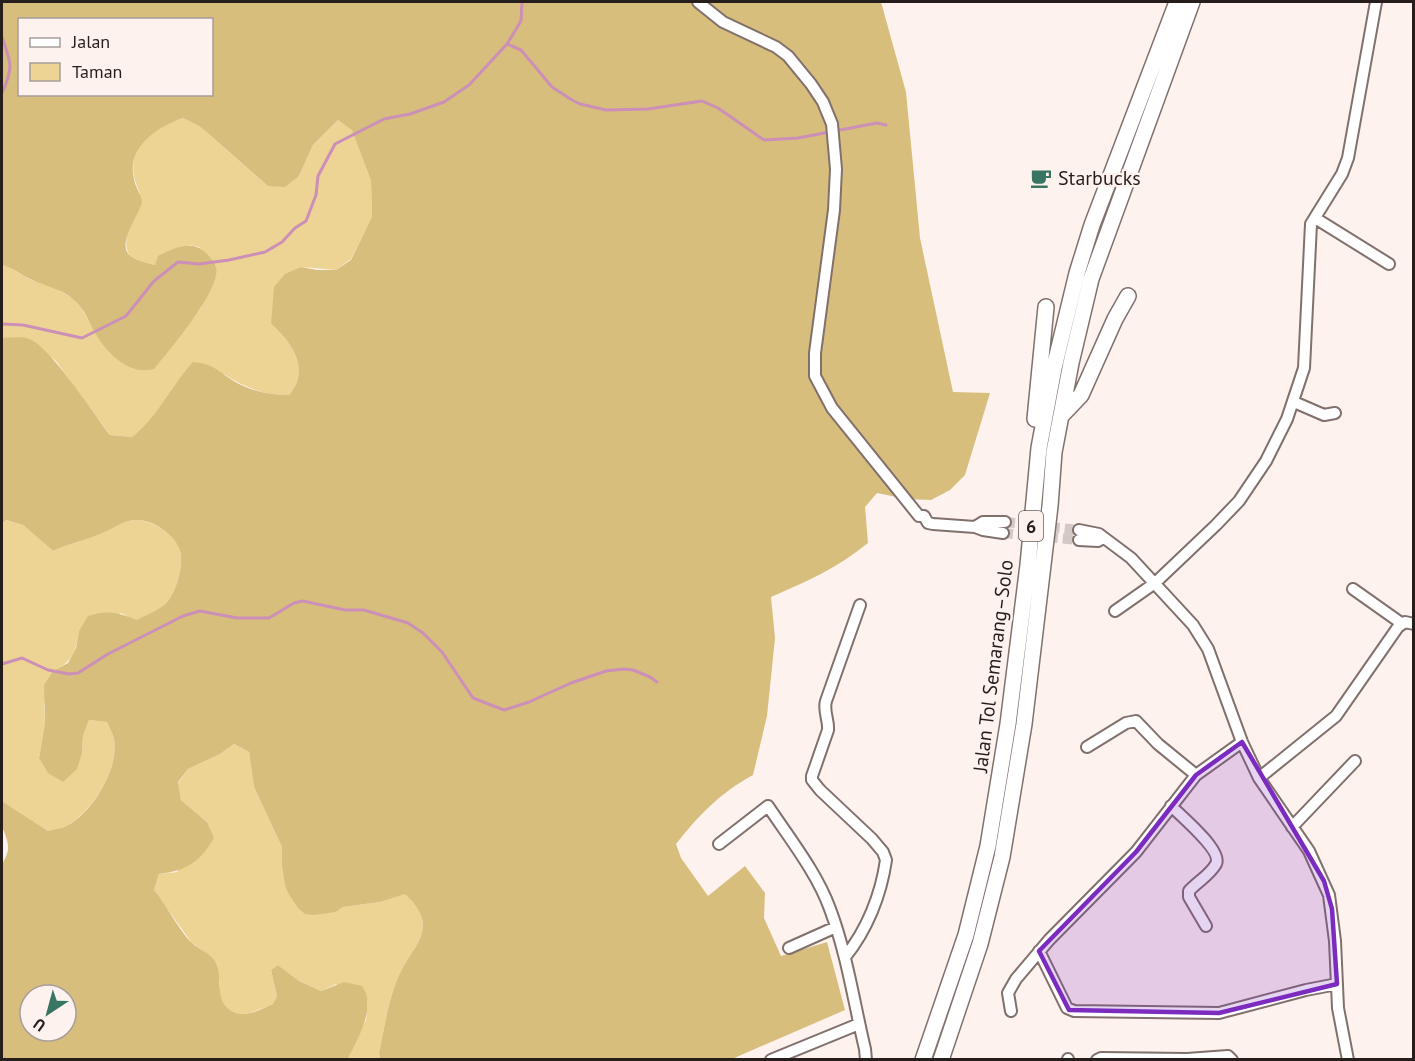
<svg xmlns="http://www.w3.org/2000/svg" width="1415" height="1061" viewBox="0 0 1415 1061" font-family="'PT Sans',sans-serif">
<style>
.green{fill:#edd495}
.forest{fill:#d8be7c;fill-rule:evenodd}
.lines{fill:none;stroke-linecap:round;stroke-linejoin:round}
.stream{stroke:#cc8fb7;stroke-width:3}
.minor-tunnel{stroke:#d3c8c5;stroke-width:10;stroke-dasharray:10 5;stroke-linecap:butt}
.minor-casing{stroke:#81706b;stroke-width:14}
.highway-casing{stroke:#81706b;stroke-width:18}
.minor{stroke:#fff;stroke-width:10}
.highway{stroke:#fff;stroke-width:15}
.marked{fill:#7b2cbf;fill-opacity:0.2;stroke:#7b2cbf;stroke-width:4.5;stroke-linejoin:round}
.labels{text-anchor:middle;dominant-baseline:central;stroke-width:5;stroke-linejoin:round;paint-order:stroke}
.shield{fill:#fef2ef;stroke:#665e5b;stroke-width:1.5}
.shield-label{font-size:18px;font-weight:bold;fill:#251e1c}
.poi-label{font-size:20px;fill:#251e1c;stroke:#fef2ef;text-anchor:start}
.street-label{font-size:20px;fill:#251e1c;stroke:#fef2ef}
</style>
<rect width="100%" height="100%" fill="#fef2ef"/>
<!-- green -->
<path class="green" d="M183,118L199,126L268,186L299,176L313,145L338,120L352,129L371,181L372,218L351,259L336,270L301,267L271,324C292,342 311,370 289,395C264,395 245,388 224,374L156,414L146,427L132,437L110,435L56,361L29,339L2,338V265L7,266L31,280L49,285L74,299L80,306L100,340L112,354L179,337L201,308L216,275V266L211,259L199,247L190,245L155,265C148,263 138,261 132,257C117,248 136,207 140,193C120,153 147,130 183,118Z
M5,520L23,525L53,551C70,543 88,540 105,532C116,527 126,519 139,520C154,522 174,534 179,548C185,564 177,589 168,601C162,610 146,615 137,621L121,613L79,631C75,653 73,661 53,671L44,705L45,723L39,758L82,753L83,736L89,720L107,722C109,727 113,734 114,739C120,767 91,814 66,826C61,829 54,829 48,831L2,801V523Z
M234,744L249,752L254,787L282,847V866L288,893L305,913L336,912L343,907L380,902L406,893C414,902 423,913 423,926C422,942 410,954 403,967C389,993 385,1025 379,1053L380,1059H346L366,1020L368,1002L336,984L321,991L299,981L278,965L271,970L277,996L273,1004L243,1016L234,1013L225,1007L220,999V981L205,952L191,942L154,890L159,874L177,872L207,822L181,800L178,783L188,769L220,754Z"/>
<!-- forest -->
<path class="forest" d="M2,2H881L906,92L920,238L953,392L990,393L965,475L950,490L931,500L906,499L877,493L865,507L868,543C839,567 806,582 771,597L775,638L767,716L753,775C720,793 699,815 676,844L681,858L708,896L745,866L765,893L764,918L781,956L827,942L845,1010L732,1059H380L379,1053C385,1025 389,993 403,967C410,954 422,942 423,926C423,913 414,902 405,894L380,902L343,907L336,912L314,915L305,914L298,908L288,893L285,885L282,866V847L254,787L249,752L234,744L220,754L188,769L178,782L181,800L207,822L214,838C200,862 186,871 159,874L154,890C166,904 180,932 192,943C199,949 208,952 214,960C225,976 213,999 230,1010C244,1020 258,1010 273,1004L277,996L271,970L278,965L299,981L321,991L344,982L362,986C377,1006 358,1039 348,1058L2,1059V864C12,848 8,843 2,826C0,819 2,809 2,801L48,831C54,829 61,829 66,826C91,815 120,767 114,739C113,734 109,727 107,722L89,720L83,736L82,753L77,769L63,782L48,773L39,758L45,723L44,685L53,671L68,663L76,648L79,631L88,616C108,610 117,612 137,620C146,615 162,609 168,601C177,589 185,563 179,548C173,534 154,521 139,520C126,519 116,527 105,532C88,540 70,543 53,551L23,525L6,520L2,523V338C10,338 22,336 29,339C50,346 94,414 110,435L132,437C158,417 171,386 193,362C216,364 219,373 239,384C255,392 271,395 289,395C311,370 292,342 271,324L274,287L285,274L301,267L317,270H336L351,260L372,217L371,181L352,130L338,120L313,145L299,176L285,187L268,186L212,137L199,126L183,118C157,127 126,147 134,179C135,187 141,193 142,202C139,216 114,246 132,257C138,261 148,263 155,265L158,256C172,249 191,239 205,252C209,256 215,262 216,267C222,289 169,351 154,369C129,376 107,353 95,333C90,324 86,313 79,305C67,290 47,287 30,279C21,275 12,267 2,265ZM20,20H212V94H20ZM30,995H66V1031H30Z"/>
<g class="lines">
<!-- stream -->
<path class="stream" d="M2,37C11,63 14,67 2,93
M507,44L521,50L552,87L572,100L580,104L606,110L648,109L702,101L718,108L764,140L798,138L877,123L886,125
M2,324L23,325L82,338L126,316L154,281L178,262L199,264L229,260L265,252L282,242L295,228L306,221L316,195L318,176L335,144L384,119L410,114L444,102L469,85L507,44L521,21L522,2
M2,664L22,658L48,670L69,674L78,673L108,654L183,616L200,611L237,618H269L294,603L303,601L345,610H364L408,623L423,633L442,652L473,698L504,710L529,702L571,683L606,671L624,669L633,670L650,677L657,682"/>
<!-- minor-tunnel -->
<path class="minor-tunnel" d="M1005,522L1079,530
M1003,533L1079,540"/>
<defs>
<path id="minor" d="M698,2L723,22L776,47L788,56L811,84L823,102L832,124L836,169L834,210L815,353V376L832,408L919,516H924L928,523L933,524L975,527L983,530L1003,533
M1315,218L1389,264
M1294,402L1324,415L1335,413
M975,527L983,522H1005
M1079,530L1099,534L1131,558L1193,625L1208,649L1242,742L1259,778L1309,851L1329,895L1335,941L1338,1008L1348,1060
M1079,540L1098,541L1103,538
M1353,589L1401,623
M1115,611L1155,583L1216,525L1239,501L1266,461L1287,419L1304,368L1311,224L1342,174L1348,158L1376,2
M1087,747L1126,723L1136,721L1158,744L1196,775
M1259,778L1336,716L1398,627L1405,622L1414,624
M1171,806C1180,815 1223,851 1216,864C1210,875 1197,882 1189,891V897L1206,926
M1292,827L1355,761
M719,844L768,806C790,839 817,873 830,909C847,954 854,1003 865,1049L866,1060
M789,948L836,927
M1039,951L1067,1008L1074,1011L1219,1013L1306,990L1337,984
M845,957C867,930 881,895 886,860L883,852L872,839L820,790L812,780V776L828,730C829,720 823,711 826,701L860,605
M1011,1011L1008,993L1016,979L1049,940L1136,852L1196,775L1242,742
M1068,1059V1060
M771,1060L859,1024
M1097,1060L1101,1058L1187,1059L1228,1056L1232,1060"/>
<path id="highway" d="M1061,416L1081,395L1115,319L1128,296
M1035,419L1046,307
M923,1060L966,935L988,846L1008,724L1028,565L1039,448L1054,368L1077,273L1092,225L1177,2
M941,1060L980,944L1002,857L1024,724L1050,506L1054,452L1071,363L1091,279L1192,2"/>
</defs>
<!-- minor casing -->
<use href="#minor" class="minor-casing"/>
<!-- highway casing -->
<use href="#highway" class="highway-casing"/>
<!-- minor -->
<use href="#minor" class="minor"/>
<!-- highway -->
<use href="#highway" class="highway"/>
</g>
<!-- marked area -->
<path class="marked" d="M1242,742L1324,881L1332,909L1337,984L1219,1013L1069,1010L1039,951L1136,852L1196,775Z"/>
<!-- icons -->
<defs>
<symbol id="cafe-bare" viewBox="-9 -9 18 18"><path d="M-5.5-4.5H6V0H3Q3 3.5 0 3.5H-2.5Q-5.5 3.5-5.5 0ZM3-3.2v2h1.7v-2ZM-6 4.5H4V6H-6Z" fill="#387663" stroke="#fef2ef" stroke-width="2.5" paint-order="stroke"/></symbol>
</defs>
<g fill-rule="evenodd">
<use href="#cafe-bare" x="1026" y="163" width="30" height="30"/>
</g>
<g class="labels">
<!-- shield labels -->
<rect class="shield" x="1019" y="511" width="24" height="30" rx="4.5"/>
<g class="shield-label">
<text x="1031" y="526">6</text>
</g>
<!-- poi labels -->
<g class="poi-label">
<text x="1058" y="178">Starbucks</text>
</g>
<!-- street labels -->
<g class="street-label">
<text transform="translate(993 666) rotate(-83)">Jalan Tol Semarang–Solo</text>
</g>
</g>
<!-- border -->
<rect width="1415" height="1061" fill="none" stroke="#251e1c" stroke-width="6"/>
<!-- legend -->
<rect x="18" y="18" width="195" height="78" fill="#fef2ef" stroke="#a79d9b" stroke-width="1.5"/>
<rect x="30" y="38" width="30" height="9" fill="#ffffff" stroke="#a79d9b" stroke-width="1.5"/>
<text x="72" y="48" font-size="18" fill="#251e1c">Jalan</text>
<rect x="30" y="63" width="30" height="18" fill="#edd495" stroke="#a79d9b" stroke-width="1.5"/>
<text x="72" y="78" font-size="18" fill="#251e1c">Taman</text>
<!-- north arrow -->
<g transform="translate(48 1013) rotate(216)"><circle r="28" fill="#fef2ef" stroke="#a79d9b" stroke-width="1.5"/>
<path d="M0-4.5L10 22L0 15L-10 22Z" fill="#387663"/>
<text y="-9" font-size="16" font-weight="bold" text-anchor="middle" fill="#251e1c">U</text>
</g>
</svg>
